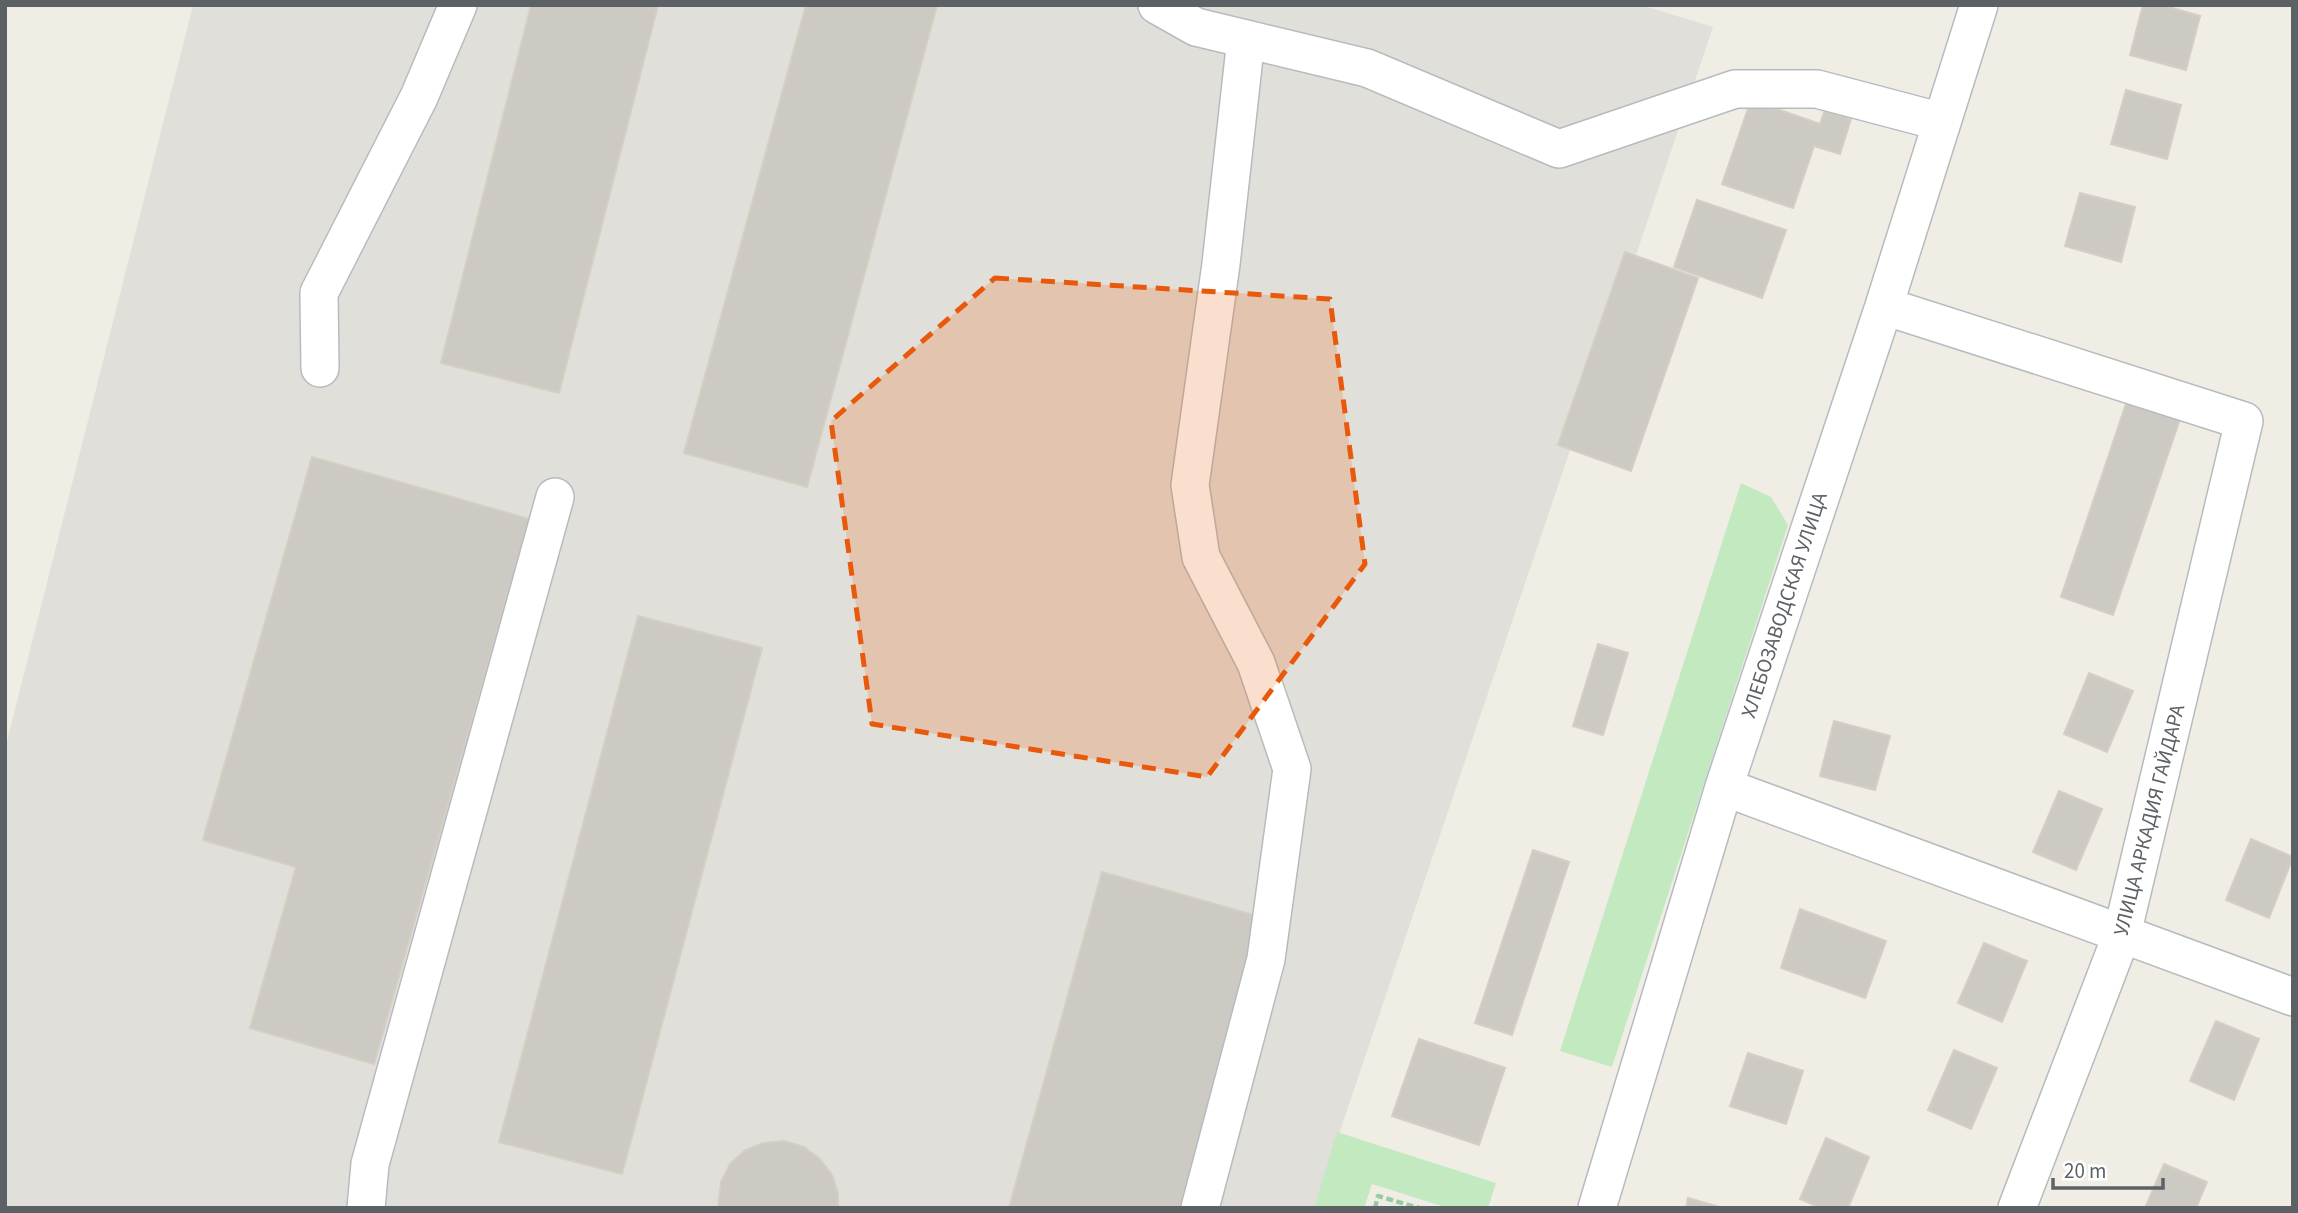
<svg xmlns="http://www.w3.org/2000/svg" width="2298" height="1213" viewBox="0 0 2298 1213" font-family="'Source Sans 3',sans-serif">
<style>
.industrial{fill:#e1dfd9}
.green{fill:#c2e9bf}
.building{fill:#cdc9c3;stroke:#d5cec2;stroke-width:2}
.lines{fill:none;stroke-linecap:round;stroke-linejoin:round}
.minor-casing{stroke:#b7bbc0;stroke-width:40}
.path{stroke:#97cca3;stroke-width:4.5;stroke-dasharray:7 3.5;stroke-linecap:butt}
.minor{stroke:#fff;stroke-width:37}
.marked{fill:#e8590c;fill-opacity:0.2;stroke:#e8590c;stroke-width:5;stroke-dasharray:14 9;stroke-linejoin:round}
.labels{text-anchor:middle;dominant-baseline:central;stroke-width:7;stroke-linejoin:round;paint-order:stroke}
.street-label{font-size:21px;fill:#5c6166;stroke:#fff}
</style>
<rect width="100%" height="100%" fill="#f0ede5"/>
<!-- industrial -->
<path class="industrial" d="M193,5H1641L1713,27L1314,1208H5V749Z"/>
<!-- green -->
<path class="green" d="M1741,483L1771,497L1788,525L1612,1067L1560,1051Z
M1337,1132L1496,1183L1488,1208H1448L1372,1184L1364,1208H1314Z"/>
<!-- building -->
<path class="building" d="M531,5H658L559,393L441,363Z
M806,5H937L807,487L684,453Z
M2143,5H2162L2200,16L2186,70L2130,55Z
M2126,90L2181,105L2167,159L2111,144Z
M1751,100L1820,124L1825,110L1851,119L1840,154L1814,146L1793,208L1722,184Z
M2080,193L2135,207L2121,262L2065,246Z
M1697,200L1786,230L1762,298L1674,267Z
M1625,252L1698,278L1631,471L1558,445Z
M2128,398L2181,416L2113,615L2061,597Z
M312,457L529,519L374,1064L250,1028L296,867L203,840Z
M638,616L762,648L622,1174L499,1142Z
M1598,644L1628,653L1603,735L1573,726Z
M2089,673L2133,691L2107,752L2064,734Z
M1834,721L1890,736L1875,790L1820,776Z
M2059,791L2102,809L2076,870L2033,852Z
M2251,839L2293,857L2269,918L2226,900Z
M1533,850L1569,862L1512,1035L1475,1023Z
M1102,872L1264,918L1184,1208H1009Z
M1800,909L1886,941L1865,998L1781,968Z
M1984,943L2027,961L2002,1022L1958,1003Z
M2216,1021L2259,1039L2234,1100L2190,1081Z
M1419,1039L1505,1068L1479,1145L1392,1116Z
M1954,1050L1997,1068L1971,1129L1928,1110Z
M1748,1053L1803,1071L1786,1124L1730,1106Z
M1826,1138L1869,1157L1848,1208H1821L1800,1199Z
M784,1141L804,1147L820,1159L832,1175L838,1194V1208H718L721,1182L730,1164L745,1150L764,1143Z
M2164,1164L2207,1182L2196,1208H2145Z
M1688,1198L1723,1208H1686Z"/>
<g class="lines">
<defs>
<path id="minor" d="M1157,5L1196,27L1367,68L1559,149L1735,89H1817L1942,122
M1884,306L2244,421L2122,934L2017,1208
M320,368L319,293L419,97L458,5
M1724,787L2293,997
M366,1208L370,1164L555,497
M1200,1208L1266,959L1292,769L1256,663L1201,557L1190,485L1221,264L1246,39
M1597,1208L1724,787L1884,306L1979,5"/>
</defs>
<!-- minor casing -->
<use href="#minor" class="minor-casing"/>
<!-- path -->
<path class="path" d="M1375,1208L1378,1196L1419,1208"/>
<!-- minor -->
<use href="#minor" class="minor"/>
</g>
<!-- marked area -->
<path class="marked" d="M995,278L1330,299L1365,564L1207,777L872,724L831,421Z"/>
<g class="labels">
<!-- street labels -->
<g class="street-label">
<text transform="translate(1784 605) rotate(-72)">ХЛЕБОЗАВОДСКАЯ УЛИЦА</text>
<text transform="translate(2149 820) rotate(-76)">УЛИЦА АРКАДИЯ ГАЙДАРА</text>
</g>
</g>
<!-- border -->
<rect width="2298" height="1213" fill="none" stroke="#5c6166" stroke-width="14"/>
<!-- scale -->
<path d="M2053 1178v10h110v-10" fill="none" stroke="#5c6166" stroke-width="3.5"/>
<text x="2064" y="1178" font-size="21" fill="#5c6166" stroke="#ffffff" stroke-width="5" paint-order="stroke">20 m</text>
</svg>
